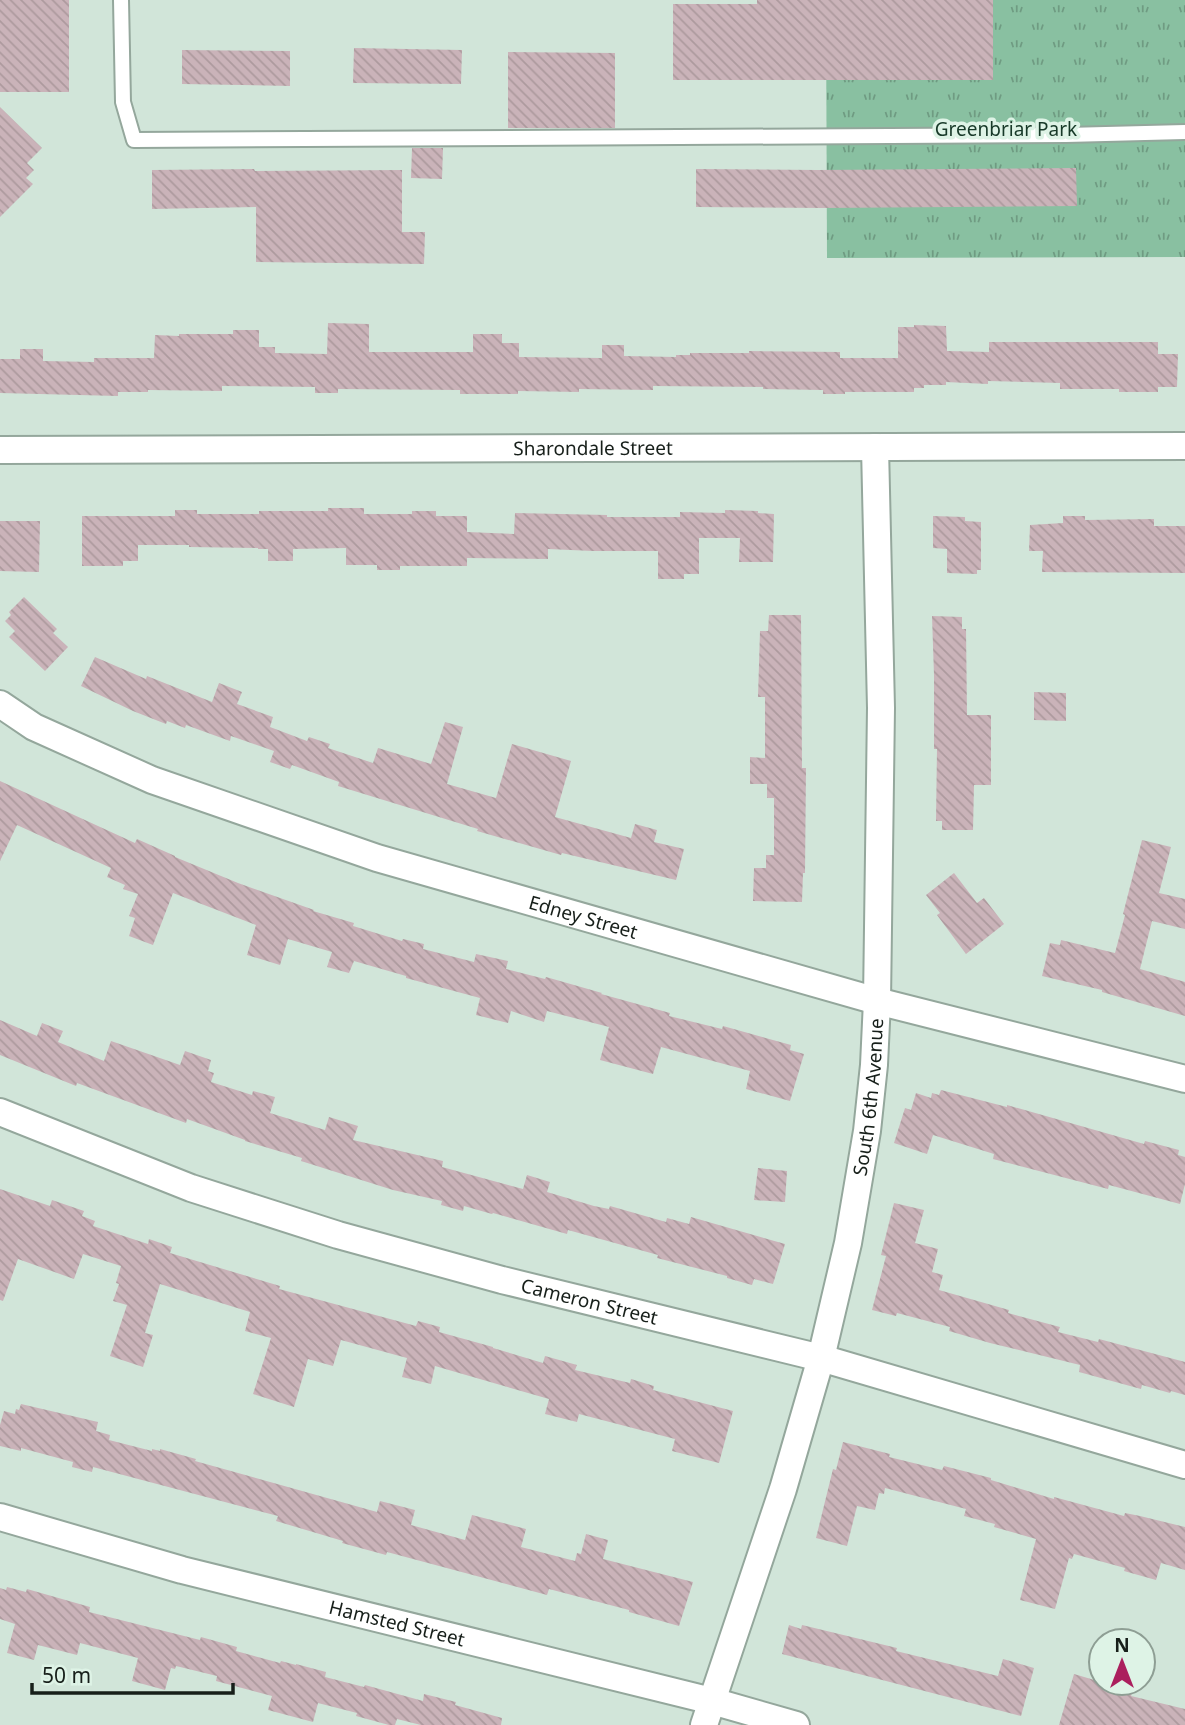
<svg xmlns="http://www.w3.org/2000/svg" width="1185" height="1725" viewBox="0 0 1185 1725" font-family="'Noto Sans',sans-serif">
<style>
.grass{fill:url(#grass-tufts)}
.building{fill:url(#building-back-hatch)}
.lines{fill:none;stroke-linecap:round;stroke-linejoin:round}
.service-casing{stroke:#94a79c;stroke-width:18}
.minor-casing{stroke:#94a79c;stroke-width:30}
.service{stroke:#fff;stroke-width:14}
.minor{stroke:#fff;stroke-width:26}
.labels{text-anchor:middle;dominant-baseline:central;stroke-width:7;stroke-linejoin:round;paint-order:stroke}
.park-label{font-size:19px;fill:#173928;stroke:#def3e6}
.street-label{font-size:19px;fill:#171f1a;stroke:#def3e6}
</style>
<defs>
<pattern id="grass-tufts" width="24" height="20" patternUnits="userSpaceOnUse" patternTransform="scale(1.75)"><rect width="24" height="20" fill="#89c0a1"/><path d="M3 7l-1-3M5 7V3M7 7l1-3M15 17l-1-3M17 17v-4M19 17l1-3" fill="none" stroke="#6f9b82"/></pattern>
<pattern id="building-back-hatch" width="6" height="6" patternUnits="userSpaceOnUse" patternTransform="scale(1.75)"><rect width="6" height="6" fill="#cab3b9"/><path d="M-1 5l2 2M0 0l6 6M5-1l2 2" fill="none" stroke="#ad9a9e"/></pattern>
</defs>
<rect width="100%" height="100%" fill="#d1e5d9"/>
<!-- grass -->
<path class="grass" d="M826,0H1185V257L827,258Z"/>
<!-- building -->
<path class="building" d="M0,0H69V92H0Z
M757,0H993V80H673V4H757Z
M354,48L462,50L461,84L353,83Z
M182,50L290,51V86L182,84Z
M508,52L615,53V128H508Z
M0,107L42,148L27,163L34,170L26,178L33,184L0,217Z
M412,148H443L442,179L411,178Z
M1076,168L1077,206L823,208L696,207V169L817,170Z
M254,169L255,171L402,170V232H425L424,264L256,262V207L152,209V170Z
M328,323L369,324V352H473V334H502V343H519V357L602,358V345H624V356L676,357V355H690V353H749V351L840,352V358H898V327H914V325L946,326L947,351L989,352V342H1158V354H1178L1177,387H1158V392H1119V389H1060V383L988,381V384L946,382V385H924V388H914V392H845V394H823V390L763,389V387L653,386V390L579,389V392L518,391V394H460V390L338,389V393H315V387L222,386V391L148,390V392H118V396L0,393V359H20V349H43V361L94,362V358H154L155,335L179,336V334H233V330H259V347H275V353L327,354Z
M328,508H364V514H412V511H436V516H467V532L514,534L515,513L607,515V517H680V512L725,513V510L758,511V513L774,514L773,562H739L740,538H699V574H684V579H658V551H593L548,549V559L467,558V566H400V570H377V565H346V548L293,549V561H268V549H258V548L189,547V545H138V561H123V566H82V516H175V510H197V514H259V511H328Z
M933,516L965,517V521L981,522V570H977V574L947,573V549L933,548Z
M1063,516H1085V520L1154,519V526H1185V573L1042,572L1043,551H1029L1030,525L1063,523Z
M0,521H40L39,572L0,571Z
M24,597L57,629L53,633L68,647L45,671L9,637L15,631L5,621L11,615L9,612Z
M769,615H801L802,768H806L805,873H803L802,902L753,901L754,868H766V855H774V798H767V784H750V757L765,758V697H758L760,631H768Z
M932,616L962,617V629H966L967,715H991V785H974L973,830H942V821H936L937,749H934V675Z
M95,657L146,679L147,676L212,702L219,683L242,692L237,704L273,717L270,727L307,741L309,737L330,744L328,748L373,763L378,748L431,764L445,722L463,727L447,784L496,798L512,744L571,761L555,817L631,838L635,824L657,830L654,842L684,849L676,880L562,853L561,855L477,831L478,829L338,786L339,782L292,765L290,769L270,762L274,751L231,736L230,741L186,725L185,728L167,721L166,724L133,711L81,686Z
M1034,692L1066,693V721L1034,720Z
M0,781L135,843L137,839L175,856V857L238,883L314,910L313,911L354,923L353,926L402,941L403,939L424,944L423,949L474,962L476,954L508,961L506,969L545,979L546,977L602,993L601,994L670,1013L669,1016L722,1029L723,1026L791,1045L790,1050L804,1054L790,1101L746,1089L750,1071L661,1047L653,1074L600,1060L609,1027L547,1011L544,1022L511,1011L508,1023L476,1015L480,998L406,978V976L354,961L349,973L327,967L332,952L288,939L280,965L247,955L256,925L173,893L153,945L129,936L135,918L129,916L138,894L123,889L125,885L107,877L111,868L17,825L0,861Z
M1142,840L1171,847L1159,893L1185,899V929L1152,921L1140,969L1185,982V1016L1102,992V990L1042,976L1050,943L1060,945L1061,940L1115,953L1125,915L1123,914Z
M954,873L977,903L984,898L1004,924L966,954L937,915L940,913L926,895Z
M0,1020L37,1036L42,1023L63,1031L58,1042L104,1061L111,1041L180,1065L185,1051L211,1060L208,1071L214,1073L211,1082L252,1095L253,1091L275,1097L270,1113L325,1130L329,1117L358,1126L353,1140L443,1161L442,1167L523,1189L527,1175L550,1182L547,1192L594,1206L609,1209L610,1206L666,1222L667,1218L689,1224L691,1217L785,1244L773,1284L754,1279L752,1285L727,1278V1276L657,1258L658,1255L568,1230L567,1234L493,1213L492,1214L464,1206L463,1211L441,1205L442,1201L393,1190L301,1161L302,1158L245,1141V1140L187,1119L186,1123L77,1083L76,1086L0,1055Z
M941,1090L1007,1107V1105L1144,1144L1145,1141L1179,1150L1178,1155L1185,1157V1184L1180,1204L1109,1185L1108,1189L993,1159L994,1154L933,1135L927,1154L894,1143L905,1108L911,1110L916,1093L931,1098L932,1093L939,1095Z
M758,1168L787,1171L785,1202L754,1200Z
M0,1189L50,1206L52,1200L84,1211L82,1216L95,1221L93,1226L148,1244L149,1239L172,1247L170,1253L280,1286L279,1289L416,1326L418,1321L440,1327L439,1332L493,1347V1348L543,1363L545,1356L577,1365L575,1370L630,1383L631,1379L654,1386L653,1390L733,1411L719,1463L672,1451L675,1439L579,1414L577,1422L545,1414L549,1399L435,1366L431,1384L402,1377L407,1358L341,1340L333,1366L308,1359L294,1407L253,1394L271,1338L245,1331L250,1312L160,1284L145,1333L153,1335L143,1367L110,1356L127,1305L113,1301L119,1284L116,1283L121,1266L83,1254L74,1279L18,1259L3,1301L0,1300Z
M894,1203L924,1210L915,1243L938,1249L932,1272L943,1275L939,1290L1009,1310L1008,1313L1060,1327L1058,1332L1098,1342L1099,1339L1185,1362V1395L1171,1391L1170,1393L1142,1385L1141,1389L1079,1372L1080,1365L990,1343L949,1331L950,1327L897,1313L896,1316L872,1310L886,1256L881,1255Z
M21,1404L98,1422L96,1431L110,1435L109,1440L152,1451V1449L160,1451V1449L196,1459L195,1461L377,1512L380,1501L415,1510L411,1525L465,1540L472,1515L526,1529L521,1547L575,1561L577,1553L581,1554L586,1534L608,1540L603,1559L693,1582L679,1626L629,1612V1610L549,1589L547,1595L387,1552L386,1555L342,1543L343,1541L276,1521L278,1516L93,1467L92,1472L72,1467L73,1462L21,1448V1451L0,1446V1425L4,1411L15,1414L16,1409L19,1410Z
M843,1442L890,1454L889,1457L942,1470L944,1466L991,1478V1480L1054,1499V1497L1124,1516L1125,1513L1140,1516L1185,1527V1570L1161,1563L1156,1580L1124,1571L1125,1568L1074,1554L1072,1559L1069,1558L1055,1609L1020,1600L1036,1539L994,1527L995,1524L964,1516L966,1509L885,1488L884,1494L879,1493L875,1510L857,1506L847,1546L816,1538L833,1469L836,1470Z
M7,1587L26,1592L27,1589L90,1607L89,1612L200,1640L201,1637L237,1647L236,1651L280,1663L281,1661L296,1665V1664L326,1672L325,1677L364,1687L365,1685L423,1701L424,1694L456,1702L455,1705L502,1718L501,1725H421L397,1719L395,1725H389L356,1716L357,1713L318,1703L313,1722L268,1710L272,1696L216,1681L217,1676L176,1666L175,1669L171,1668L165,1690L132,1681L138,1658L80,1643L77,1655L38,1645L34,1660L7,1653L15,1624L0,1619V1588L6,1590Z
M789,1625L801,1629L802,1625L897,1648L896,1651L998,1676L1003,1659L1034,1668L1021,1716L782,1654Z
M1074,1674L1101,1682V1683L1133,1691L1131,1696L1185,1709V1725H1059Z"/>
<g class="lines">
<defs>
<path id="service" d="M121,0L123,102L134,140L1066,135L1185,132"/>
<g id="minor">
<path id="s1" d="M0,450L1185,446"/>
<path id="s2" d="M0,704L34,727L152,780L377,858L877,1001L1185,1079"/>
<path id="s3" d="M0,1112L191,1188L338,1235L502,1280L821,1358L1185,1465"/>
<path id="s4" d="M0,1517L182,1570L712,1701L796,1725"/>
<path id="s5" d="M704,1725L783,1489L821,1358L848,1243L867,1131L874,1065L877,1001L881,708L875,447"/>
</g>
</defs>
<!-- service casing -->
<use href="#service" class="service-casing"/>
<!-- minor casing -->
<use href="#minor" class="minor-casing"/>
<!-- service -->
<use href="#service" class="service"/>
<!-- minor -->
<use href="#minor" class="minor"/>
</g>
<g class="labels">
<!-- park labels -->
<g class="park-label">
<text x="1006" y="129">Greenbriar Park</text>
</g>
<!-- street labels -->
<g class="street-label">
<text stroke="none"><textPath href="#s1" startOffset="593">Sharondale Street</textPath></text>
<text stroke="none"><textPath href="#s2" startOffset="623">Edney Street</textPath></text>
<text stroke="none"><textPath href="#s5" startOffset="651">South 6th Avenue</textPath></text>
<text stroke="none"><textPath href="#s3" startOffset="620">Cameron Street</textPath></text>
<text stroke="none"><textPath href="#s4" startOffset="411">Hamsted Street</textPath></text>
</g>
</g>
<!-- north arrow -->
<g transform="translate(1122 1662)"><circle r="33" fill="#def3e6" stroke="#8e9e94" stroke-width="2"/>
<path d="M0-5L12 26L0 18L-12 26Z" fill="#ab1f5d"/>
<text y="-10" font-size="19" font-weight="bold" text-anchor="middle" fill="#171f1a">N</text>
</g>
<!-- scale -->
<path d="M32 1683v10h201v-10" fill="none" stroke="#171f1a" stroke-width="3.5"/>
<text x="42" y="1683" font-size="21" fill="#171f1a" stroke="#def3e6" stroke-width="5" paint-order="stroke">50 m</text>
</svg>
